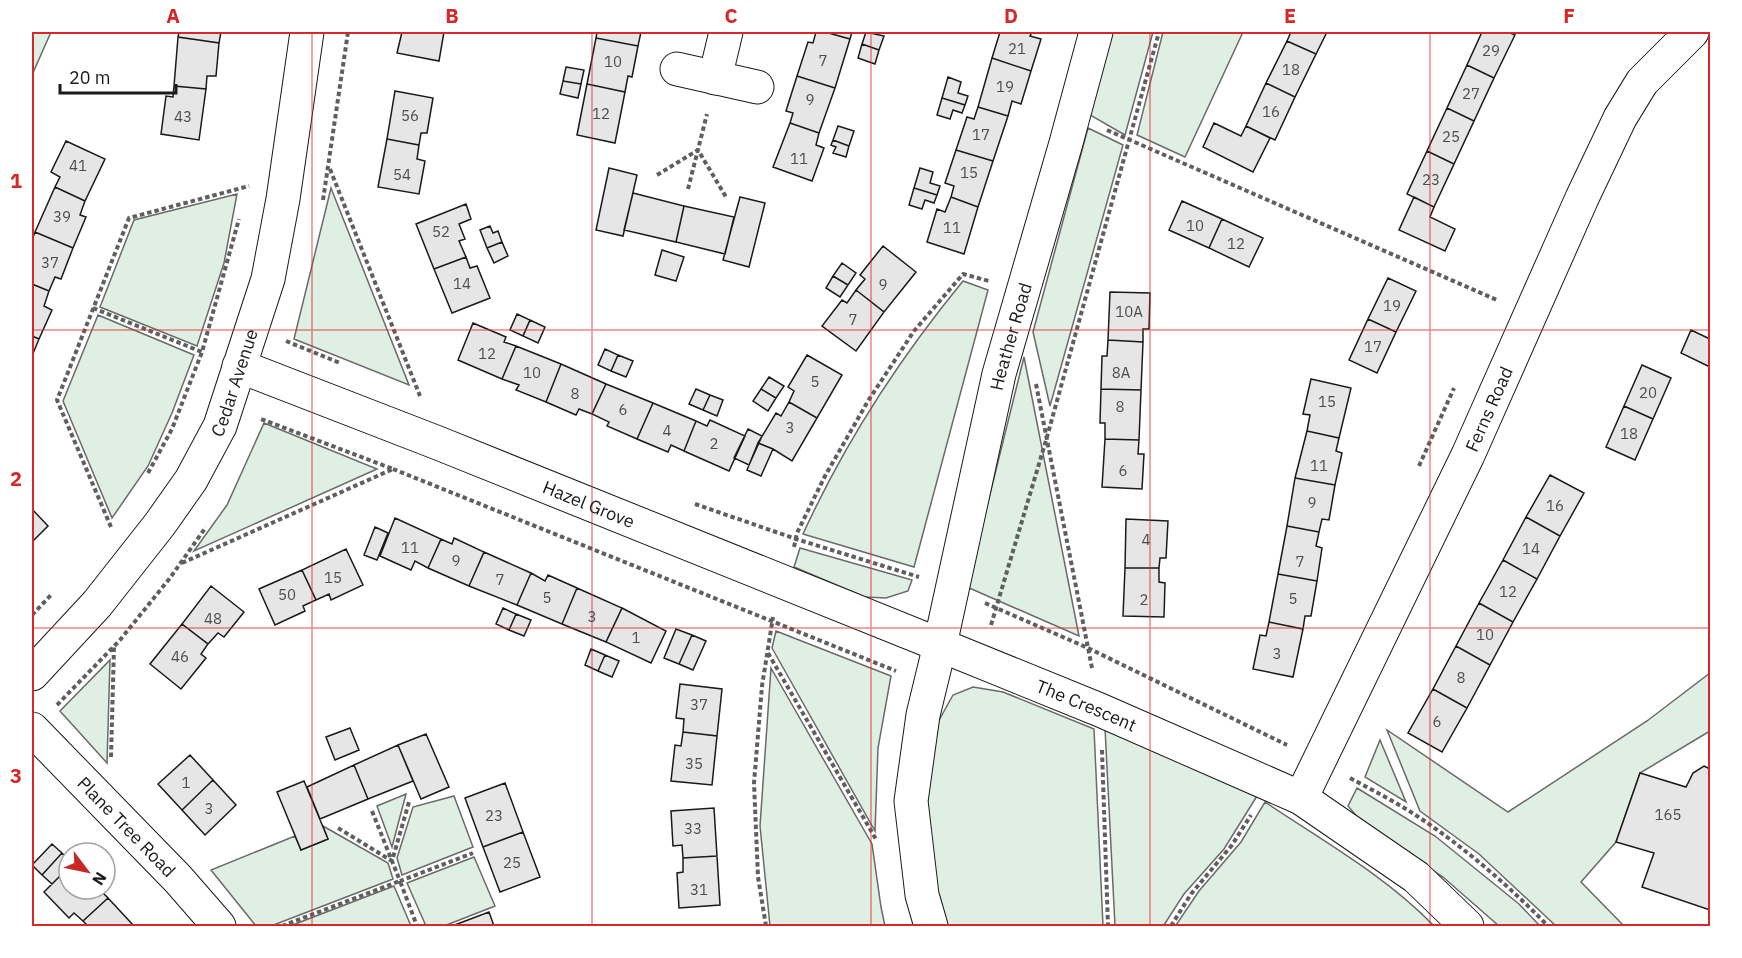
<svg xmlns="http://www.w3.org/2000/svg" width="1742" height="958" viewBox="0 0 1742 958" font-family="'IBM Plex Sans',sans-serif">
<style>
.green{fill:#e0efe3;stroke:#6a6a6a;stroke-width:1.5}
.building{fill:#e6e6e6;stroke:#1a1a1a;stroke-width:1.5}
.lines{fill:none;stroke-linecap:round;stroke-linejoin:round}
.minor-casing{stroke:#1a1a1a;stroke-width:35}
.path{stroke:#5f5f5f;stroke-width:4;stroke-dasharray:4.5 3;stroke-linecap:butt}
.minor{stroke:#fff;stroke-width:33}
.grid{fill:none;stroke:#d62828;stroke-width:1.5;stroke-opacity:0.55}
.labels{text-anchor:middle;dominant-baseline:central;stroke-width:4.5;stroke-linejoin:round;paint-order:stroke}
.number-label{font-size:15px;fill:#4d4d4d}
.street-label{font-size:18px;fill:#1a1a1a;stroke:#fff}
.neatline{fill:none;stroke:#d62828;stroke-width:2}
.grid-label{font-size:20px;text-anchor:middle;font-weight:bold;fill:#d62828}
</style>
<rect width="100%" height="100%" fill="#fff"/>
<!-- green -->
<path class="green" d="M32,32H51L32,75Z
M1112,32H1153L1125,135L1090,115Z
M1163,32H1243L1185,157L1137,135Z
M1088,128L1123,145L1050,406L1033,332Z
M331,188L409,385L294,339Z
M237,194L224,263L197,346L100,307L134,220Z
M963,281L988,290L914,567L803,534C845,442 899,359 963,281Z
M98,315L194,355L172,413L148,466L112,518L63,401Z
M1024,357L1079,636L967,587Z
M264,423L377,469L194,551L227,505Z
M800,548L912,580L908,591L886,598L865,597L794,567Z
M776,631L891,676L878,748L875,831L772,648Z
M110,660L107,763L60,711Z
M771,668L872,844L881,907L885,926H770L760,826Z
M1710,673V731L1640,773L1616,842L1581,882L1624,926H1556L1479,854L1420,811L1387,730L1508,812L1647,721Z
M973,687L1003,692L1094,729L1103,926H947L939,911L926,824L931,756L937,724L953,695Z
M1105,728L1257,796L1224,849L1184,894L1164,925L1115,926Z
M1380,740L1406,802L1365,777Z
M1357,788L1435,836L1519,904L1540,926H1499L1443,877L1366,827L1348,806Z
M406,794L392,847L377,806Z
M454,796L473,847L402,875L397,858L413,807Z
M1265,802C1323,841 1386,876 1434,926H1193L1176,925L1199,891L1241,842Z
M323,826L388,863L393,879L271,926H256L211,870L295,836L301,850L328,839Z
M474,857L495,906L444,926H426L407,883Z
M394,886L411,926H290Z"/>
<!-- building -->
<path class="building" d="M179,32H221L219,43L178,37Z
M402,32H444L439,61L397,53Z
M597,32H641L638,46L596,38Z
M816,32H825L850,39L835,88L797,76L808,42L813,43Z
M825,32H852L850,39Z
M866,32L884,36L879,50L862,44Z
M1000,32H1032L1030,36L1041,39L1031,71L992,58Z
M1291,32H1327L1316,54L1287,41Z
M1482,32H1508L1515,35L1494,78L1467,65Z
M178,37L219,43L216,76H207L206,89L174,86Z
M596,38L638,46L632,77L628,76L625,92L587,84Z
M1287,41L1316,54L1295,97L1266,83Z
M862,44L879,50L875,64L858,58Z
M992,58L1031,71L1021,104L1012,101L1008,116L978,107Z
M1467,65L1494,78L1474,121L1447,108Z
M566,67L584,70L581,84L563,81Z
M797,76L835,88L819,133L790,123L793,113L786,111Z
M948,77L961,82L958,93L968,96L965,105L942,98Z
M563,81L581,84L578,98L560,94Z
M1266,83L1295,97L1275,140L1246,126Z
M587,84L625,92L615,143L577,135Z
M174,86L206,89L199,140L161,134L166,96L173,97Z
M395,91L433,98L427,133H421L419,145L387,139Z
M942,98L965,105L962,113L953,110L950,119L937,115Z
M978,107L1008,116L993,161L956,150L967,117L974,119Z
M1447,108L1474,121L1454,164L1427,151Z
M790,123L819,133L816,145L824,148L812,181L773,167Z
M1214,123L1241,136L1246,126L1270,138L1253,172L1203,147Z
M838,126L854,131L849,146L833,140Z
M387,139L419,145L417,159L425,161L419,194L378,187Z
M833,140L849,146L846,157L833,153L836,147L831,145Z
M66,141L105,159L85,201L55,187L60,177L51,172Z
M956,150L993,161L978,207L951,197L954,186L945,183Z
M1427,151L1454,164L1434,207L1407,194Z
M609,168L637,175L623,236L596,230Z
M920,168L933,172L930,183L940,186L937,195L914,188Z
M55,187L85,201L80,215L86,217L73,248L35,232Z
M914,188L937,195L934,203L925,200L922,209L909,205Z
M633,193L684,206L676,242L624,230Z
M740,197L765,203L749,267L723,260Z
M951,197L978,207L964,254L927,242L937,209L945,212Z
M1414,197L1434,207L1430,217L1455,229L1445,251L1399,230Z
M1182,201L1222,219L1209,248L1169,230Z
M466,204L471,219L459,224L465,239L459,241L466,257L434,269L416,224Z
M684,206L734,217L725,254L676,242Z
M1222,219L1263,238L1249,267L1209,248Z
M490,226L493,233L498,231L502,242L487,248L480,230Z
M35,232L73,248L61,279L55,277L49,291L32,284V240Z
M502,242L508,256L494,263L487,248Z
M883,246L916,272L884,312L856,290L865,279L860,275Z
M662,250L684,257L676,281L655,275Z
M466,257L470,268L477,266L490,298L452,313L434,269Z
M842,263L856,273L848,285L833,276Z
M833,276L848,285L840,297L826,288Z
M1388,278L1416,291L1396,332L1368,319Z
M32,284L49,291L44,306L52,310L39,339L32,336Z
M856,290L884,312L856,351L822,326L842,300L847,303Z
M1110,292L1150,293L1149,329H1143V342L1108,340Z
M517,314L530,320L523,336L510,330Z
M1368,319L1396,332L1377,373L1349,360Z
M530,320L545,327L538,343L523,336Z
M473,323L506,337L504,342L516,346L502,379L458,360Z
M1691,330L1710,339V367L1681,353Z
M32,336L39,339L32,356Z
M1108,340L1143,342L1141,390L1101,389L1102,356H1107Z
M516,346L561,364L546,402L516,390L519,385L502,379Z
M605,349L618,355L611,371L598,365Z
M618,355L633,361L626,377L611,371Z
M807,355L842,375L817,418L789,402L794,391L788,387Z
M561,364L606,384L592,414L579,409L576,415L546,402Z
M1642,365L1671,378L1653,419L1624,406Z
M769,377L784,386L776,398L761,389Z
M1311,379L1351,388L1339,438L1307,431L1310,415L1303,414Z
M606,384L653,403L637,439L607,426L609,422L592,414Z
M696,389L710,395L703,410L689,404Z
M761,389L776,398L768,411L753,401Z
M1101,389L1141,390L1139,440L1105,439V423H1100Z
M710,395L723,400L717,416L703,410Z
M789,402L817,418L792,461L773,449L758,443L776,413L781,416Z
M653,403L696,421L684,451L671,445L668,452L637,439Z
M1624,406L1653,419L1635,460L1606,447Z
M710,420L745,436L729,471L684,451L696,421L707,426Z
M748,429L762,436L749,465L734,458Z
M1307,431L1339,438L1336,451L1342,453L1335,485L1295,478Z
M1105,439L1139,440L1138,454H1144L1142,489L1102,487Z
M758,443L773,449L761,476L747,470Z
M1550,475L1584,493L1560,536L1526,517Z
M1295,478L1335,485L1329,520L1322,519L1319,532L1287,526Z
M32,509L48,526L32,542Z
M1526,517L1560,536L1537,579L1503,560Z
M395,518L441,539L428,568L415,561L411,570L380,556Z
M1126,519L1168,521L1166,558H1160L1159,568H1125Z
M1287,526L1319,532L1316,546L1322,548L1317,581L1278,574Z
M375,527L388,533L377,560L364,555Z
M454,538L484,552L469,586L428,568L441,539L452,544Z
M346,549L363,585L331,600L329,594L316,600L302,570Z
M484,552L531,573L517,605L469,586Z
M1503,560L1537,579L1513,622L1479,603Z
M1125,568H1159V582L1165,583L1164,617L1123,616Z
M302,570L316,600L303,606L305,611L275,625L259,589Z
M531,573L545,581L548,575L577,588L562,624L517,605Z
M1278,574L1317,581L1311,616H1305L1303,629L1269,622Z
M211,586L244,612L224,637L218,633L208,644L182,624Z
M577,588L622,608L606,642L562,624Z
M1479,603L1513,622L1490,665L1456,646Z
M503,608L516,614L509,630L496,624Z
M622,608L666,631L651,663L606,642Z
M516,614L531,620L524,636L509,630Z
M1269,622L1303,629L1293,677L1253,669L1260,635L1266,636Z
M182,624L208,644L201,654L206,658L181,689L150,664Z
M676,629L692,635L679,664L664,658Z
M692,635L706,641L693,670L679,664Z
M1456,646L1490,665L1467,708L1433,689Z
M591,649L605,655L598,671L585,665Z
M605,655L619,661L612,677L598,671Z
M680,684L722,689L717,736L683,732L684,719L676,718Z
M1433,689L1467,708L1442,752L1408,733Z
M350,728L359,750L335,760L326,737Z
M683,732L717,736L712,785L671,781L675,745L681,746Z
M426,734L449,787L421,799L398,745Z
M398,745L413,781L368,799L354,765Z
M190,755L213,780L182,810L158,784Z
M354,765L368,799L320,819L307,787Z
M1704,766L1710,769V910L1642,887L1654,853L1616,842L1640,773L1686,787L1693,773Z
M213,780L236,805L205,835L182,810Z
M304,781L328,839L301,850L277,792Z
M505,783L523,832L483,847L465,798Z
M714,808L717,856L683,858L682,845L673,846L671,811Z
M523,832L540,877L500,892L483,847Z
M52,844L62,853L42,875L32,865Z
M62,853L69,860V867L52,884L42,875Z
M717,856L720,905L679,908L677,873L683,872V858Z
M69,867V889H99L108,898L83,921L74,913L69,918L44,892Z
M108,898L134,926H88L83,921Z
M489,912L494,926H452Z"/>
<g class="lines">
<defs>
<g id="minor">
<path d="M677,69L757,87"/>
<path d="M715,78L726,32"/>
<path id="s1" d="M239,366L438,443L940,645L999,374L1066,143L1096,32"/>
<path id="s2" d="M32,674L97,604L160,524L191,480L220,426L268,279L283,199L307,32"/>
<path id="s3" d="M32,729L178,879L219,926"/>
<path id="s4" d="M1301,798L1468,455L1582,198L1620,118L1642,82L1692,32"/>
<path id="s5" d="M931,926L922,895L911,801L923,715L940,645L1100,710L1301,798L1416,877L1467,926"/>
</g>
</defs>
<!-- minor casing -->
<use href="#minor" class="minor-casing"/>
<!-- path -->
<path class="path" d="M1107,130L1497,300
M330,169L420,396
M657,175L698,150L726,197
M688,189L707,114
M323,200L348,32
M93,308L202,352
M286,341L340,363
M1036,384L1092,668
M1419,466L1454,388
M393,469L896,671
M148,473L172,429L202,352L239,219
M695,504L796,539L919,577
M111,527L57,400L129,218L249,186
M794,547L797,533L825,476L868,401L914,331L963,274L989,281
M182,563L393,469L261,419
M985,603L1088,648L1287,745
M32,615L52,594
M991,625L1047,437L1159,32
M768,653L877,841
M57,705L120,640L170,578L206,527
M1102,750L1108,926
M111,757L114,647
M1350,778C1372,790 1394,801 1414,814C1463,846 1508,885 1548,926
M372,811L400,881L473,853
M338,828L392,861L409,802
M282,926L400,881L417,926
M766,926L758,877L754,783L762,686L773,617
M1171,926L1191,894L1232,845L1251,815"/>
<!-- minor -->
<use href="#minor" class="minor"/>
</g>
<!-- grid -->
<path class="grid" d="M312,32V926M592,32V926M871,32V926M1150,32V926M1430,32V926M32,330H1710M32,628H1710"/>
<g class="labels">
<!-- number labels -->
<g class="number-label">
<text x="1017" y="48">21</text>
<text x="1491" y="50">29</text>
<text x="823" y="60">7</text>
<text x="613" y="61">10</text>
<text x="1291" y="69">18</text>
<text x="1005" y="86">19</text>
<text x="1471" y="93">27</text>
<text x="810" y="99">9</text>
<text x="1271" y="111">16</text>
<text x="601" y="113">12</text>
<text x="410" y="115">56</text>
<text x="183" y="116">43</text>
<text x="981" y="134">17</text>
<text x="1451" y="136">25</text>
<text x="799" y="158">11</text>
<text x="78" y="165">41</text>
<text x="969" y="172">15</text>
<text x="402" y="174">54</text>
<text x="1431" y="179">23</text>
<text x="62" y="216">39</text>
<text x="1195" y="225">10</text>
<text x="952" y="227">11</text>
<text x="441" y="231">52</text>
<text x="1236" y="243">12</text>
<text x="50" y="262">37</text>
<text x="462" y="283">14</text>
<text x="883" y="284">9</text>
<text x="1392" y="305">19</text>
<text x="1129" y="311">10A</text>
<text x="853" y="319">7</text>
<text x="1373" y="346">17</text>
<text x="487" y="353">12</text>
<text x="532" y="372">10</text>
<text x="1121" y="372">8A</text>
<text x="815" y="381">5</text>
<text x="1648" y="392">20</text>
<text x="575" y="393">8</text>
<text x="1327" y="401">15</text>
<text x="1120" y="406">8</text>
<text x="623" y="409">6</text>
<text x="790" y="427">3</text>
<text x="667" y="430">4</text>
<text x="1629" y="433">18</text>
<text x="714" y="443">2</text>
<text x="1319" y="465">11</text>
<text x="1123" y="470">6</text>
<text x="1312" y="502">9</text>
<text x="1555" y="505">16</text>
<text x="1146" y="539">4</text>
<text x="410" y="547">11</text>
<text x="1531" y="548">14</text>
<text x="456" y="560">9</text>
<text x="1300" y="561">7</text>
<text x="333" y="577">15</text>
<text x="500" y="579">7</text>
<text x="1508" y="591">12</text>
<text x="287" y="594">50</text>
<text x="547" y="597">5</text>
<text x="1293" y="598">5</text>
<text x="1144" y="599">2</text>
<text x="592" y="616">3</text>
<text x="213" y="618">48</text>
<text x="1485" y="634">10</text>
<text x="636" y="637">1</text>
<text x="1277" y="653">3</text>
<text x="180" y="656">46</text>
<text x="1461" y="677">8</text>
<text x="699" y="704">37</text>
<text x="1437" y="721">6</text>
<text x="694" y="763">35</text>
<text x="186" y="782">1</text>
<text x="209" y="808">3</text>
<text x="1668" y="814">165</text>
<text x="494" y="815">23</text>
<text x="693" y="828">33</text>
<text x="512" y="862">25</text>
<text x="699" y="889">31</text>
</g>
<!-- street labels -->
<g class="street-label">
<text stroke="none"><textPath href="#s1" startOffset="1071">Heather Road</textPath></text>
<text stroke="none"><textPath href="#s2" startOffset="358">Cedar Avenue</textPath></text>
<text stroke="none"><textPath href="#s4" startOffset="432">Ferns Road</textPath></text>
<text stroke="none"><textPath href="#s1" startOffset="376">Hazel Grove</textPath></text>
<text stroke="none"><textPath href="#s5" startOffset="444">The Crescent</textPath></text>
<text stroke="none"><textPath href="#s3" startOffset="136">Plane Tree Road</textPath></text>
</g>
</g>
<!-- border -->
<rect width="1742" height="958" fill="none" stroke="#ffffff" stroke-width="66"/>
<!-- north arrow -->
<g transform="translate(87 871) rotate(122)"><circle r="28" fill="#ffffff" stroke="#a3a3a3" stroke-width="1.5"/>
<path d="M0-4.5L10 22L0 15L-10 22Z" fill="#c62828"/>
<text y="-9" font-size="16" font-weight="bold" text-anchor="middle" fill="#1a1a1a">N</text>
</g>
<!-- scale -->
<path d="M60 84v9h116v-9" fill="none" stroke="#1a1a1a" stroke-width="3"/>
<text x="69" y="84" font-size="18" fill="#1a1a1a" stroke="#ffffff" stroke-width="4.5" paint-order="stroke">20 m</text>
<rect x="33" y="33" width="1676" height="892" class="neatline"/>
<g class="grid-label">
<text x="173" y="23">A</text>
<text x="452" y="23">B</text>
<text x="731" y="23">C</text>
<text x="1011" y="23">D</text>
<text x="1290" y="23">E</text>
<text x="1569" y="23">F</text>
<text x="16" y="188">1</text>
<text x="16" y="486">2</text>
<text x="16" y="783">3</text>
</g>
</svg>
